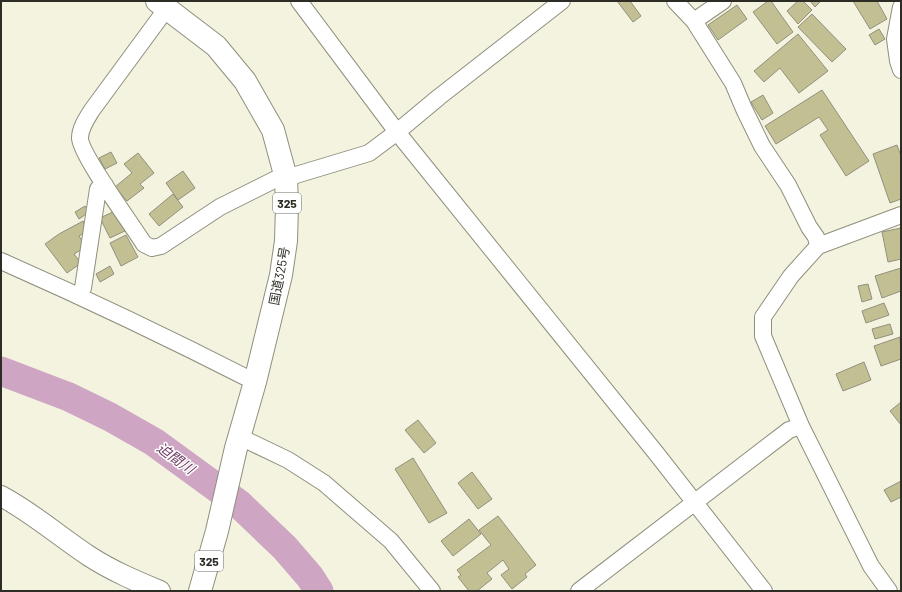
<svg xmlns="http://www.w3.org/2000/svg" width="902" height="592" viewBox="0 0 902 592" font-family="Barlow,'Noto Sans JP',sans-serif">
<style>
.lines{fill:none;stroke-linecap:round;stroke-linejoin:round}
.river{stroke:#cea5c3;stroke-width:29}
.building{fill:#c2c092;stroke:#91907f}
.minor-casing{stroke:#8f8f7d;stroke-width:18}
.tertiary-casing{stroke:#8f8f7d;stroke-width:22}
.trunk-casing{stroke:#8f8f7d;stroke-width:24}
.minor{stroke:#fff;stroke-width:16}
.tertiary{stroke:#fff;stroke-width:20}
.trunk{stroke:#fff;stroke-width:22}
.labels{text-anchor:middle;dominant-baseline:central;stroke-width:3;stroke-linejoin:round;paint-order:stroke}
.shield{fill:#fff;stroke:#6c6c67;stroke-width:1}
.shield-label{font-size:12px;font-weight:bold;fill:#2d2d26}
.street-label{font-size:13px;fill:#2d2d26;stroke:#fff}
.water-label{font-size:14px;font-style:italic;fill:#6b3860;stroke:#fff}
</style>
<rect width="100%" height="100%" fill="#f3f3e0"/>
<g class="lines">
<!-- river -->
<path class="river" d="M1,371L69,397L110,417L154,442L239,504L285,548L310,577L319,591"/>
</g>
<!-- building -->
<path class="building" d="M617,1H630L641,16L633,22Z
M768,1H771L793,32L777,44L753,12Z
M798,1H803L812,10L798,24L787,11Z
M810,1H821L815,7Z
M853,1H877L887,19L870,29Z
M737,5L747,19L718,40L708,25Z
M812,14L846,49L832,62L798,27Z
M879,29L885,39L875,45L869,35Z
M798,34L828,71L799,93L780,68L764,82L754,71Z
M822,90L869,161L846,176L820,135L828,130L819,117L776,144L765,126Z
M763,95L773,113L762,120L751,102Z
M897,145L901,156V199L890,203L873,154Z
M111,152L117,163L105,169L99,158Z
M138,153L154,173L140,184L144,188L127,201L115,187L132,173L124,164Z
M183,171L195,188L178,200L166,183Z
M173,194L183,207L159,226L149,214Z
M85,206L89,212L79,219L75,212Z
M117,210L127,230L110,238L100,218Z
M83,221L88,231L79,236L86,247L74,254L81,263L67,273L45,244L59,234Z
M901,228V259L888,262L882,232Z
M126,235L138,257L121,266L110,243Z
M110,266L114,274L100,282L96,274Z
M901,268V291L882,298L875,276Z
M868,284L872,299L862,302L858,286Z
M884,303L889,315L866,323L862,311Z
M890,324L893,334L875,339L872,329Z
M900,337L901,359L881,366L874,346Z
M864,362L871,380L843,391L836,374Z
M901,402V425L890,411Z
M418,420L436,443L424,453L405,430Z
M413,458L447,513L429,523L395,469Z
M472,472L492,499L478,509L458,483Z
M901,481V497L891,502L884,490Z
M498,516L536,565L525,574L527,577L512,589L501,575L509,569L503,560L487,573L492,579L477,591H469L458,577L461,575L457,570L491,545L479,530Z
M469,519L481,534L453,556L441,541Z"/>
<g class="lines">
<defs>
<path id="minor" d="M299,1L397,132L656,453L764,591
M675,1L694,21L733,83L744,109L762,146L788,185L809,227L816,237L818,246
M901,7L895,39L898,61L901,70
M167,8L92,110C87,118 80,128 80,138C80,154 133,226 144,244L152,248L161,246L220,207L276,179L286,178L369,153L397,132L439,97L562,1
M694,21L723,1
M1,261C87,299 171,339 255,382
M79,295L83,288L98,189L105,185
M240,437L288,460L324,483L391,541L432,591
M579,591L789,430L801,426
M889,591L871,566L801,426L763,336V317L791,276L818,246L901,215"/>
<path id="tertiary" d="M1,496C33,513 60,537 89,556C112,571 136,581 160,591"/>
<path id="trunk" d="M157,1L216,46L245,81L273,130L286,178L287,206L286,241L281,275L255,382L236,448L217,531L200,591"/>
</defs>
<!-- minor casing -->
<use href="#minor" class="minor-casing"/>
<!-- tertiary casing -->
<use href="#tertiary" class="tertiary-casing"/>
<!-- trunk casing -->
<use href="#trunk" class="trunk-casing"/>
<!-- minor -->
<use href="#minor" class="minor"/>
<!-- tertiary -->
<use href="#tertiary" class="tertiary"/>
<!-- trunk -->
<use href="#trunk" class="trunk"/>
</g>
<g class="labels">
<!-- shield labels -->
<g class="shield">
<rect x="273" y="193" width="28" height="20" rx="3"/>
<rect x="195" y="551" width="28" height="20" rx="3"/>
</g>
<g class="shield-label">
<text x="287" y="203">325</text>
<text x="209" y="561">325</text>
</g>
<!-- street labels -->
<g class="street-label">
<text transform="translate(279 276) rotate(-79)">国道325号</text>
</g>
<!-- water labels -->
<g class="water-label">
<text transform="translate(176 458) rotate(36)">迫間川</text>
</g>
</g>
<!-- border -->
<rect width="902" height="592" fill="none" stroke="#2d2d26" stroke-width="4"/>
</svg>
